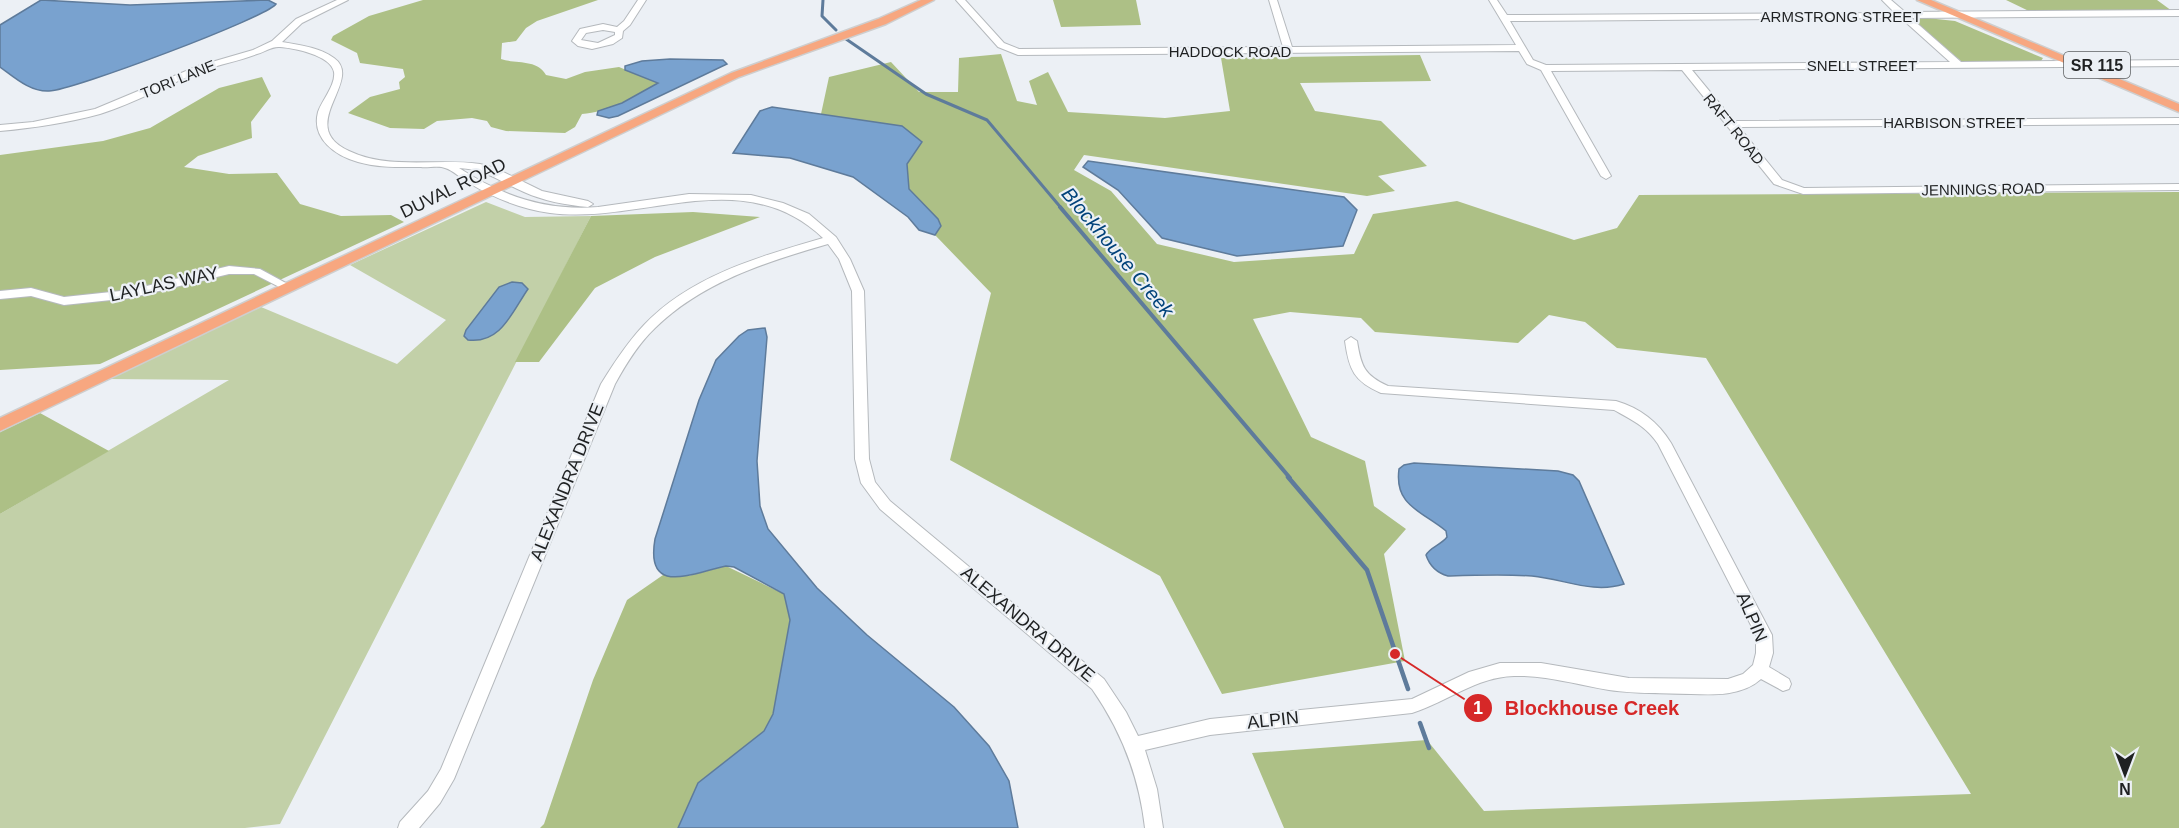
<svg xmlns="http://www.w3.org/2000/svg" width="2179" height="828" viewBox="0 0 2179 828" font-family="Arial,sans-serif">
<style>
.green{fill:#c2d0a8}
.forest{fill:#adc086}
.water{fill:#79a2cf;stroke:#5e7b9b;stroke-width:1.5}
.lines{fill:none;stroke-linecap:round;stroke-linejoin:round}
.stream-far2{stroke:#5e7b9b;stroke-width:3}
.stream-far1{stroke:#5e7b9b;stroke-width:4}
.stream{stroke:#5e7b9b;stroke-width:4.5}
.minor-casing{stroke:#b5b9bd;stroke-width:2}
.major-casing{stroke:#cecece;stroke-width:3}
.minor{fill:#fff;fill-rule:evenodd}
.major{fill:#f7a780;fill-rule:evenodd}
.labels{text-anchor:middle;dominant-baseline:central;stroke-width:4.5;stroke-linejoin:round;paint-order:stroke}
.far-street-label{font-size:15px;fill:#1f2122;stroke:#ecf0f5}
.shield{fill:#ecf0f5;stroke:#5c5f61;stroke-width:1.5}
.shield-label{font-size:16px;font-weight:bold;fill:#1f2122}
.street-label{font-size:18px;fill:#1f2122;stroke:#ecf0f5}
.water-label{font-size:20px;font-style:italic;fill:#01427a;stroke:#ecf0f5}
.leader{fill:none;stroke:#d62828;stroke-width:2}
.callout-dot{fill:#d62828;stroke:#ecf0f5;stroke-width:2}
.mark-label{font-size:18px;text-anchor:middle;font-weight:bold;fill:#fff}
.callout-label{font-size:20px;text-anchor:middle;font-weight:bold;fill:#d62828;stroke:#ecf0f5;stroke-width:4.5;stroke-linejoin:round;paint-order:stroke}
</style>
<rect width="100%" height="100%" fill="#ecf0f5"/>
<!-- green -->
<path class="green" d="M486,202L525,217L591,216L280,824L245,828H0V514L229,380L106,379L261,307L397,364L446,320L350,265Z"/>
<!-- forest -->
<path class="forest" d="M423,0H598L537,21L526,28L516,41L502,43L501,59C516,64 538,59 546,75L566,79L585,72L619,67L658,83C637,98 607,112 582,114L575,127L565,133L506,131L491,127L487,121L472,118L437,121L424,129L390,128L348,113L370,97L400,89L399,82L405,77L403,69L360,63L357,53L331,40L333,36L369,16Z
M1053,0H1136L1141,25L1061,27Z
M2006,0H2157L2172,11L2033,13Z
M1927,18L1955,21L2043,58L2041,61H1961L1912,19Z
M1001,54L1017,101L1037,105L1029,81L1048,72L1068,112L1165,118L1230,111L1221,58L1420,55L1431,81L1300,83L1315,111L1381,121L1427,166L1378,176L1395,191L1367,196L1084,155L1074,170L1111,191L1157,244L1234,262L1354,254L1373,214L1457,201L1574,240L1617,228L1639,195L2179,192V828H1284L1252,753L1427,740L1484,811L1971,794L1706,358L1617,348L1585,322L1549,315L1518,343L1375,332L1361,318L1290,312L1253,319L1311,437L1365,461L1374,506L1406,529L1384,554L1405,661L1222,694L1160,576L950,460L991,293L935,235L941,226L938,219L909,189L907,164L922,141L821,114L829,77L891,62L919,92H958L959,58Z
M262,77L271,96L251,122L252,138L198,156L184,167L229,174L277,173L300,204L341,216L391,215L404,222L100,364L0,370V155L103,141L150,128L219,88Z
M693,212L760,217L655,257L595,288L539,362H515L591,216Z
M40,413L109,451L0,514V432Z
M726,566L784,594L790,620L773,714L764,731L698,783L678,828H540L544,824L593,680L627,600L663,575L688,576Z"/>
<!-- water -->
<path class="water" d="M41,0L130,5L268,0L276,4C268,17 71,91 49,91C30,92 14,77 0,67V25Z
M670,59L723,60L727,64L618,116L609,118L597,115L598,111L622,103L658,83L625,70V66L642,61Z
M772,107L902,126L922,142L907,164L909,189L938,219L941,226L935,235L919,230L908,217L853,177L790,158L733,153L760,111Z
M1088,161L1344,197L1357,210L1343,246L1237,256L1162,238L1118,190L1083,167Z
M512,282L522,283L528,289C512,312 501,344 468,340L464,336L466,330L499,287Z
M765,328L767,337L757,461L760,506L768,529L817,588L867,635L954,707L989,746L1009,781L1018,828H678L698,783L764,731L773,714L790,620L784,594L734,567L726,566C692,573 645,597 655,539L699,400L716,360L739,336L748,330Z
M1414,463L1558,471L1573,475L1579,481L1624,584C1593,594 1564,579 1532,576C1504,574 1477,575 1448,576C1437,573 1430,567 1426,555C1430,547 1441,545 1447,537L1446,531C1422,511 1394,506 1399,469L1404,465Z"/>
<g class="lines">
<!-- stream-far2 -->
<path class="stream-far2" d="M823,0L822,16L836,30
M846,39L926,94L987,120L1062,209"/>
<!-- stream-far1 -->
<path class="stream-far1" d="M1060,207L1290,478"/>
<!-- stream -->
<path class="stream" d="M1288,477L1367,570L1408,689
M1420,723L1429,748"/>
<defs>
<path id="minor" d="M337,0H348L302,23L282,42C299,45 319,47 334,58C365,80 294,126 349,151C388,170 438,158 480,164L495,168L542,191L588,201L593,204L588,207C566,205 544,201 524,192C501,182 485,169 459,168C502,196 546,211 598,207L689,194L751,195L783,203L809,214L836,237L850,259L864,291L869,459L875,482L890,501L1104,679L1126,712L1138,736L1210,719L1412,699L1469,672L1500,663H1541L1629,678L1728,679L1743,674L1753,665L1756,653V635L1658,444C1646,426 1632,420 1614,410L1381,393C1354,381 1349,370 1345,341L1351,337L1357,341C1361,366 1364,375 1388,386L1616,401C1640,408 1658,422 1671,443L1772,635L1773,653L1769,667L1789,679L1791,684L1789,689L1783,691L1761,679C1742,696 1715,695 1691,694C1664,693 1636,694 1609,690C1578,685 1546,675 1514,676C1476,677 1447,702 1412,713L1210,735L1145,750L1157,789L1163,828H1145C1139,776 1122,732 1092,689L880,509L861,483L855,459L852,291L839,259L828,244C766,262 702,282 655,328C638,344 626,364 615,384L454,779L440,803L419,828H398L400,822L428,791L441,769L601,384C614,363 627,343 644,325C690,276 761,256 823,238C743,162 643,225 550,213C521,209 494,198 469,183C461,179 453,170 445,168C439,165 428,168 421,167C400,167 379,168 358,162C336,156 311,139 318,112C322,100 336,85 334,72C331,55 293,48 280,47C272,46 265,52 257,54C239,61 220,64 202,71C168,84 135,103 100,114C67,123 33,128 0,131V125L33,122L95,109L198,66L253,50L272,41L296,19Z
M638,0H646L630,25L623,31L622,38L613,44L592,49L578,46L572,41L580,29L603,24L617,27L624,21ZM603,30L615,32V35L598,43L581,40L586,33Z
M956,0H965L1004,43L1019,49L1283,47L1269,0H1277L1292,47L1516,45L1489,0H1497L1507,15L1895,13L1882,0H1891L1905,12L2179,10V16L1911,18L1961,62L2179,60V66L1692,70L1734,121L2179,118V124L1739,127L1782,180L1804,188L2179,184V190L1803,194L1774,184L1682,70L1551,71L1611,176L1606,179L1601,176L1541,70L1527,64L1519,51L1018,55L998,47ZM1901,18L1950,62L1546,65L1533,60L1510,21Z
M229,266L260,269L295,288L289,292L254,274H229L130,298L64,305L31,296L0,299V291L31,288L64,297L130,290Z"/>
<path id="major" d="M921,0H934L886,24L739,77L0,431V418L731,73L878,19Z
M1917,0H1931L2179,104V112Z"/>
</defs>
<!-- minor casing -->
<use href="#minor" class="minor-casing"/>
<!-- major casing -->
<use href="#major" class="major-casing"/>
<!-- minor -->
<use href="#minor" class="minor"/>
<!-- major -->
<use href="#major" class="major"/>
</g>
<g class="labels">
<!-- far-street labels -->
<g class="far-street-label">
<text x="1841" y="16">ARMSTRONG STREET</text>
<text x="1230" y="51">HADDOCK ROAD</text>
<text x="1862" y="65">SNELL STREET</text>
<text transform="translate(178 79) rotate(-22)">TORI LANE</text>
<text x="1954" y="122">HARBISON STREET</text>
<text transform="translate(1734 129) rotate(51)">RAFT ROAD</text>
<text transform="translate(1983 189) rotate(-1)">JENNINGS ROAD</text>
</g>
<!-- shield labels -->
<rect class="shield" x="2064" y="52" width="66" height="26" rx="4.5"/>
<g class="shield-label">
<text x="2097" y="65">SR 115</text>
</g>
<!-- street labels -->
<g class="street-label">
<text transform="translate(453 188) rotate(-26)">DUVAL ROAD</text>
<text transform="translate(164 284) rotate(-12)">LAYLAS WAY</text>
<text transform="translate(567 482) rotate(-68)">ALEXANDRA DRIVE</text>
<text transform="translate(1752 617) rotate(67)">ALPIN</text>
<text transform="translate(1028 624) rotate(40)">ALEXANDRA DRIVE</text>
<text transform="translate(1273 720) rotate(-6)">ALPIN</text>
</g>
<!-- water labels -->
<g class="water-label">
<text transform="translate(1118 252) rotate(50)">Blockhouse Creek</text>
</g>
</g>
<!-- callouts -->
<path class="leader" d="M1395 654L1478 708"/>
<g class="callout-dot">
<circle cx="1395" cy="654" r="6"/>
<circle cx="1478" cy="708" r="15"/>
</g>
<g class="mark-label">
<text x="1478" y="714">1</text>
</g>
<g class="callout-label">
<text x="1592" y="715">Blockhouse Creek</text>
</g>
<!-- north arrow -->
<g transform="translate(2125 774) rotate(180)" stroke="#ecf0f5" stroke-width="4.5" paint-order="stroke">
<path d="M0-4.5L10 22L0 15L-10 22Z" fill="#1f2122"/>
<text y="-9" font-size="16" font-weight="bold" text-anchor="middle" fill="#1f2122">N</text>
</g>
</svg>
